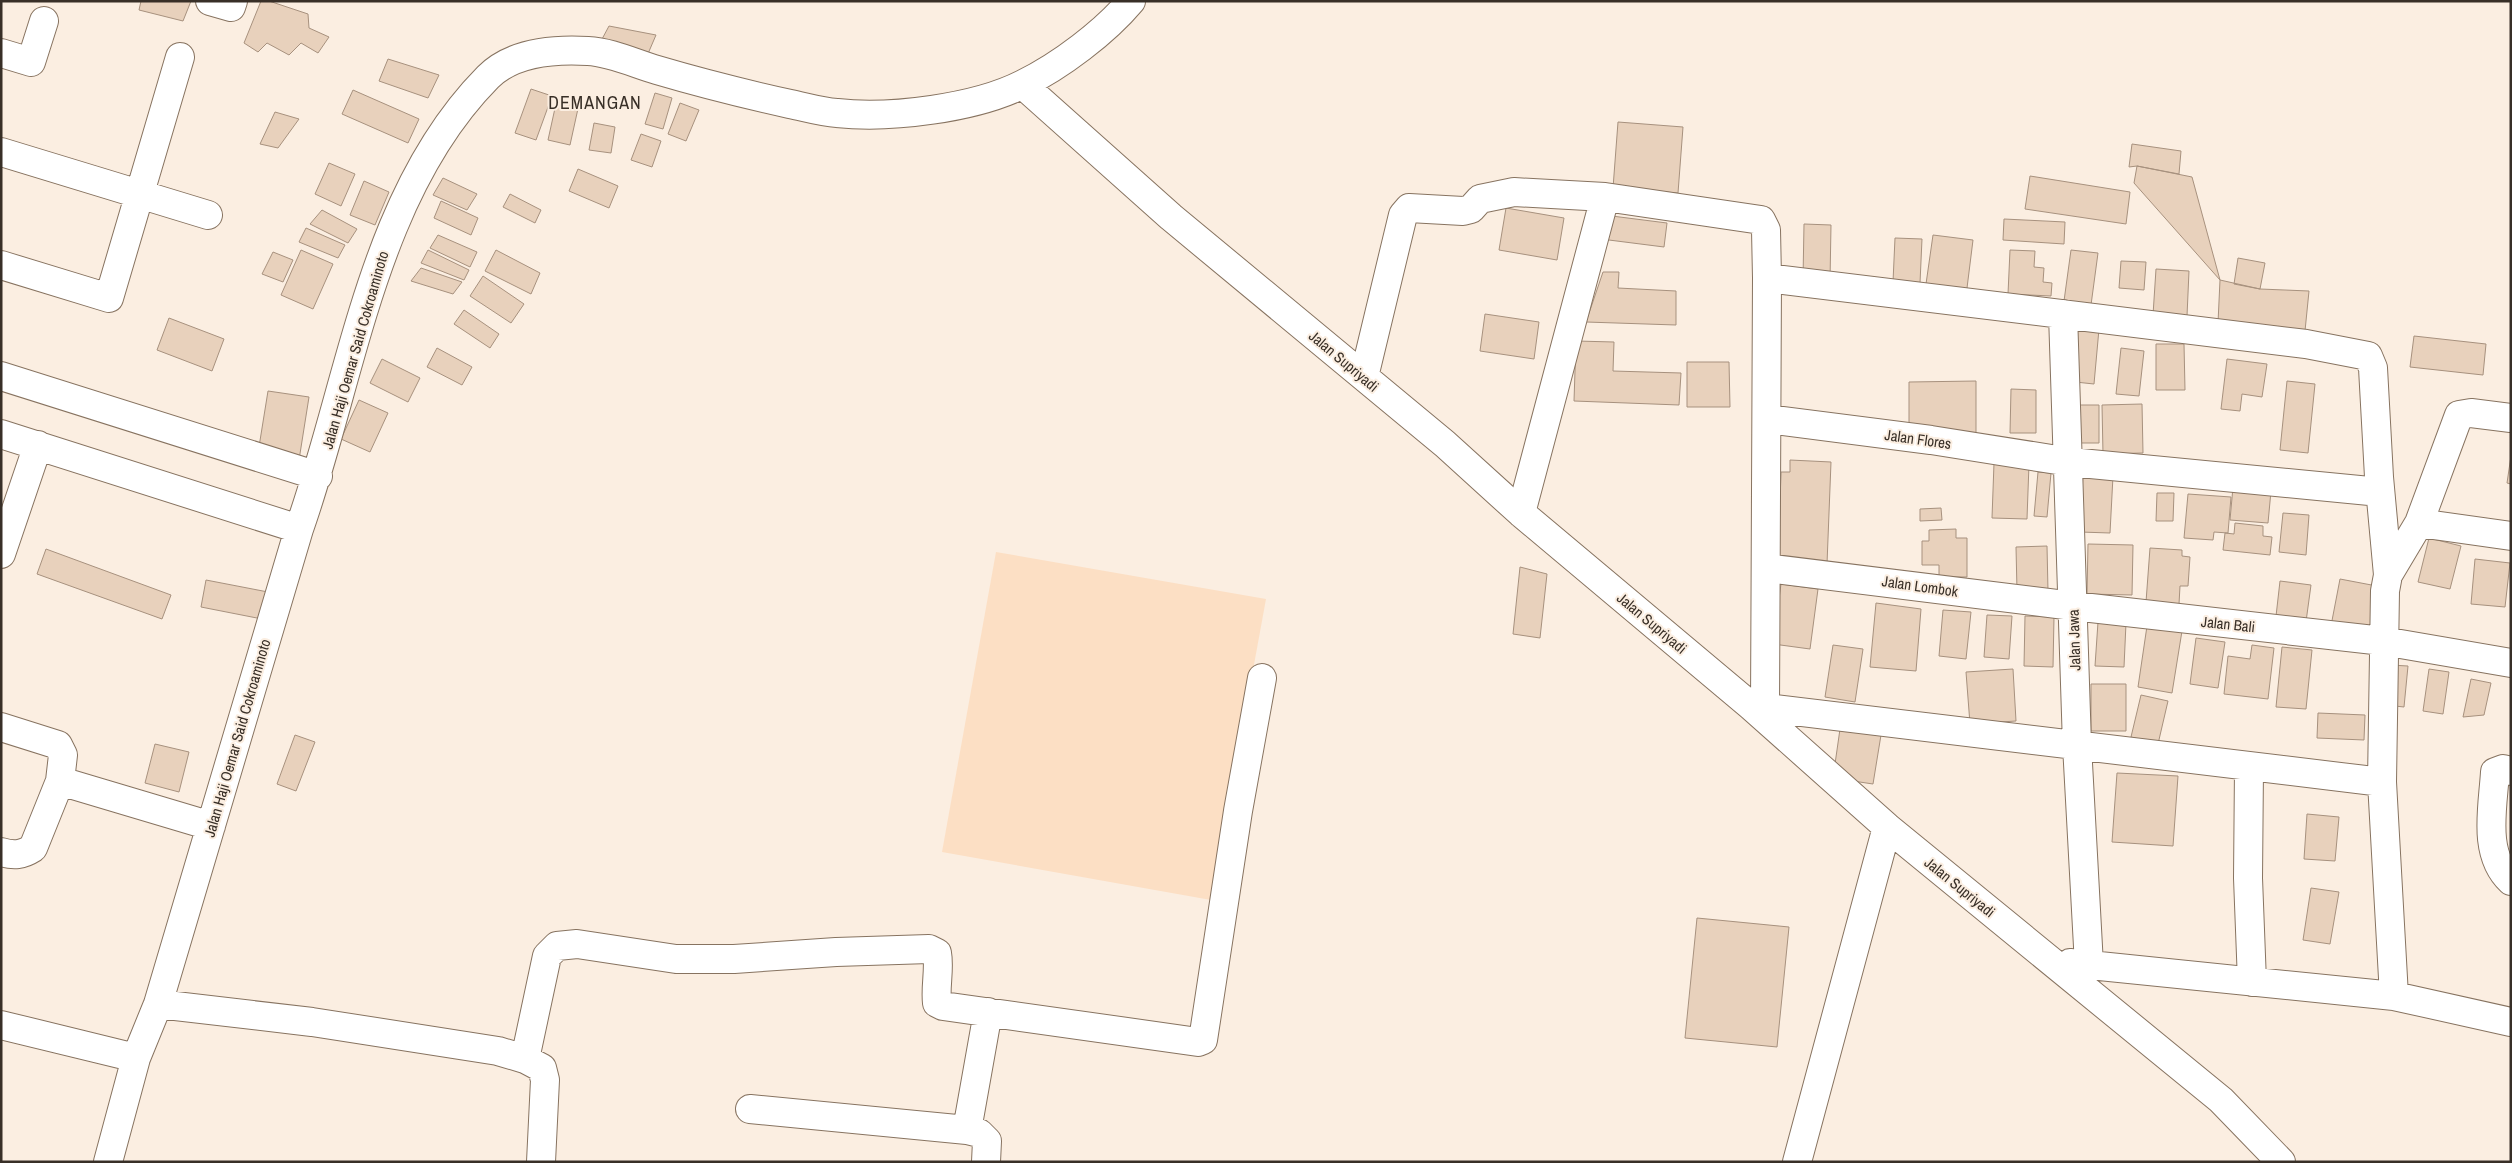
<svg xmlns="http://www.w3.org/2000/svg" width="2512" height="1163" viewBox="0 0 2512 1163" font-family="'Archivo Narrow',sans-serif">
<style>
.built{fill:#fcdfc4}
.building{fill:#e8d1bc;stroke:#a7917e}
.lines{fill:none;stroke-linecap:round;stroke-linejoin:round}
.minor-casing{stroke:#877360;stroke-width:30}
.minor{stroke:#fff;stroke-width:28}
.labels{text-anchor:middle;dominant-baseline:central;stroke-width:4;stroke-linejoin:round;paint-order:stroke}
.street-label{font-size:15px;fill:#382f27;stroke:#fbeee1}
.quarter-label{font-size:18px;letter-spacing:1px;fill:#382f27;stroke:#fbeee1}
</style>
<rect width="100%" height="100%" fill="#fbeee1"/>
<!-- built -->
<path class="built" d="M996,552L1266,599L1211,900L942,852Z"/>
<!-- building -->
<path class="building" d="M141,1H191L183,21L139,10Z
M261,1H269L308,14L309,28L329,37L318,53L301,43L289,55L267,43L258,52L244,43Z
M609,26L656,35L647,56L601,41Z
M388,59L439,75L428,98L379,81Z
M531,89L552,96L536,140L515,133Z
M353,90L419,119L408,143L342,114Z
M655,93L672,98L663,129L645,124Z
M557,99L579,104L570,145L548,140Z
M680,103L699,110L686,141L668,134Z
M275,112L299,119L278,148L260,144Z
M1618,122L1683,127L1678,193L1613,188Z
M594,123L615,127L611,153L589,150Z
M641,134L661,141L652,167L631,160Z
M2132,144L2181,151L2179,174L2137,166L2129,167Z
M329,163L355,174L341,206L315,194Z
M2137,166L2192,177L2220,280L2134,183Z
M578,169L618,186L609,208L569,191Z
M2030,176L2130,192L2126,224L2025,209Z
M443,178L477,194L467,210L433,195Z
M364,181L389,192L375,225L350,215Z
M510,194L541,210L535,223L503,207Z
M441,201L478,218L471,235L434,218Z
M1506,208L1564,218L1557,260L1499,250Z
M322,210L357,229L348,243L310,224Z
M1604,215L1667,223L1664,247L1601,239Z
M2004,219L2065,222L2064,244L2003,240Z
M1804,224L1831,225L1830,281L1803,280Z
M306,228L345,245L338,258L299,242Z
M438,235L477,252L470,267L430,248Z
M1933,235L1973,240L1966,296L1925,291Z
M1895,238L1922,239L1920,283L1893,282Z
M301,250L333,264L313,309L281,295Z
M428,250L469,270L464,280L421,263Z
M496,250L540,273L531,294L485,271Z
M2010,250L2035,251L2034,267L2044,268L2043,282L2052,283L2051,296L2008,294Z
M2071,250L2098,253L2091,305L2064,301Z
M273,252L293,260L283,282L262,274Z
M2238,258L2265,263L2260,289L2234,284Z
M2121,261L2146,262L2144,290L2119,288Z
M421,268L462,282L453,294L411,281Z
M2156,269L2189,271L2187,316L2153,315Z
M1603,272H1619L1618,288L1676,291V325L1586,322Z
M483,276L524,304L511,323L470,296Z
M2220,280L2260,289L2309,291L2305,331L2218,323Z
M464,310L499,334L490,348L454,324Z
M1485,314L1539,322L1534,359L1480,351Z
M169,318L224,339L212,371L157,350Z
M2071,327L2099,329L2094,384L2066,381Z
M2414,336L2486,344L2483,375L2410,367Z
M1576,341L1614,342L1613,371L1681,373L1679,405L1574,401Z
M2156,344H2184L2185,390H2156Z
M437,348L472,367L462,385L427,367Z
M2121,348L2144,351L2139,396L2116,394Z
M382,359L420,378L408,402L370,383Z
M2227,359L2267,364L2262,397L2242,394L2240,411L2221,409Z
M1687,362H1729L1730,407H1687Z
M1976,381V435H1909V382Z
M2287,381L2315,384L2308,453L2280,450Z
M2011,389L2036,390V433H2010Z
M268,391L309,397L299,460L258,453Z
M359,400L388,413L370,452L341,439Z
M2142,404L2143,453L2103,454L2102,405Z
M2069,405H2099V443H2069Z
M2511,456V484L2507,483Z
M1790,460L1831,462L1827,564L1778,562L1781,472H1790Z
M1994,463L2029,464L2027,519L1992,518Z
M2038,472L2051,473L2047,517L2034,516Z
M2083,474L2113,476L2110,533L2080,532Z
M2233,487L2271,491L2268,523L2230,520Z
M2157,493H2174L2173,521H2156Z
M2188,494L2231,497L2228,533L2214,532L2213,540L2184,538Z
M1941,508L1942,520L1920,521V509Z
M2283,513L2309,515L2306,555L2279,552Z
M2235,523L2263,526V536L2272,537L2270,555L2223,550L2225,533L2234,534Z
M1956,529V538H1967V577H1939V565H1922V541H1929V530Z
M2429,538L2461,546L2450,589L2418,582Z
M2088,544L2133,545L2132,595L2087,594Z
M2047,546L2048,591H2017L2016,547Z
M2150,548L2182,550V556L2190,557L2188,586H2180L2179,604L2146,602Z
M46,549L171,595L162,619L37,574Z
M2475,559L2510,563L2505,607L2471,604Z
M1520,567L1547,574L1540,638L1513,634Z
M2340,579L2382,587L2372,639L2330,631Z
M206,580L268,592L262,619L201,607Z
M2280,581L2311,585L2305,629L2275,625Z
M1781,584L1818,589L1810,649L1773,644Z
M1876,603L1921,609L1916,671L1870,667Z
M1943,610L1971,612L1966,659L1939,656Z
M1987,615L2012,616L2009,659L1984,657Z
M2025,616L2054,617L2053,667L2024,666Z
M2098,622L2126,623L2124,667L2095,666Z
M2147,626L2182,631L2172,693L2138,687Z
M2196,638L2225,642L2218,688L2190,684Z
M1833,645L1863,649L1855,702L1825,697Z
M2252,645L2274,648L2268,699L2224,694L2228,656L2250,659Z
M2282,647L2312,650L2306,709L2276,707Z
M2390,665L2408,666L2404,707L2386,705Z
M2013,669L2016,721L1970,724L1966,672Z
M2429,669L2449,672L2443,714L2423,711Z
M2471,679L2491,683L2484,715L2463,717Z
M2091,684H2126V731H2091Z
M2141,695L2168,701L2158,744L2131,737Z
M2318,713L2365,715L2364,740L2317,738Z
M1840,729L1881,735L1873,784L1833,778Z
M295,735L315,742L296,791L277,784Z
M155,744L189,752L179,792L145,783Z
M2117,773L2178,776L2173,846L2112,842Z
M2307,814L2339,817L2335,861L2304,859Z
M2311,888L2339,892L2330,944L2303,940Z
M1697,918L1789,927L1777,1047L1685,1038Z"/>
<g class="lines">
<defs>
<path id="minor" d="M210,1L231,7L233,1
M1,53L31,62L44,21
M1023,85L1171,217L1445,444L1521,513L1751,706L1887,827L2221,1100L2281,1162
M1,152L208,215
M1,265L109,298L180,57
M1767,278L2306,344L2368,356L2373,368L2379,477L2388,575
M2063,314L2077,745L2089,965
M1,376L318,476
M1364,377L1403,215L1409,208L1463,211L1471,209L1480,199L1514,192L1605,197L1761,220L1766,230L1767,278L1765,708
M1767,419L1931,440L2070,462L2380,492
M1,434L299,529
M1521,513L1605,197
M2419,523L2511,536
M1,554L38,445
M1766,568L2073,606L2383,641L2511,663
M1751,706L2382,782
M1,727L58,745L63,755L60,781L211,826
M2249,768L2248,878L2252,982
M2511,771L2503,769L2495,772C2493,807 2482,854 2511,881
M1,852C14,856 22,855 33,848L60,781
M2070,963L2394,996L2511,1022
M2394,996L2382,782L2385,591L2388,575L2419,523L2459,415L2471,413L2511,418
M158,1004L312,1022L498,1051L525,1059L542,1068L545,1080L541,1162
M1,1025L136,1058
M525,1059L547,956L557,946L577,944L676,959H734L836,952L929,949L937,953C940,969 935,986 937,1003L943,1006L1198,1042L1203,1040L1238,811L1262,678
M750,1109L967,1130L979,1133L987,1141L986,1162
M967,1130L988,1012
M108,1162L136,1058L158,1004L299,529C352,379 372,194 488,77C513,52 554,49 588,51C611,52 636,64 657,70C701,83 745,94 790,104C805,107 821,112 837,113C890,119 976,108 1023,84C1060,66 1105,32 1131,1
M1797,1162L1887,827"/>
</defs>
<!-- minor casing -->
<use href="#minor" class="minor-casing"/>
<!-- minor -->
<use href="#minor" class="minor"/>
</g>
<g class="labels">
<!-- street labels -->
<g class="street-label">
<text transform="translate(355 350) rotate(-74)">Jalan Haji Oemar Said Cokroaminoto</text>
<text transform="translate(1344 361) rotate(40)">Jalan Supriyadi</text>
<text transform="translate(1918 439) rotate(8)">Jalan Flores</text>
<text transform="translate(1920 586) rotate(8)">Jalan Lombok</text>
<text transform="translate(1652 623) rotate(40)">Jalan Supriyadi</text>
<text transform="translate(2228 624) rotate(6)">Jalan Bali</text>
<text transform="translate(2074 640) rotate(-92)">Jalan Jawa</text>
<text transform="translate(237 738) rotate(-74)">Jalan Haji Oemar Said Cokroaminoto</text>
<text transform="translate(1960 887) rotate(39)">Jalan Supriyadi</text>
</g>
<!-- quarter labels -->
<g class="quarter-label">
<text x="595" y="102">DEMANGAN</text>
</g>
</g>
<!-- border -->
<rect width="2512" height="1163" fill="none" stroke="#382f27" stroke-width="5"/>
</svg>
